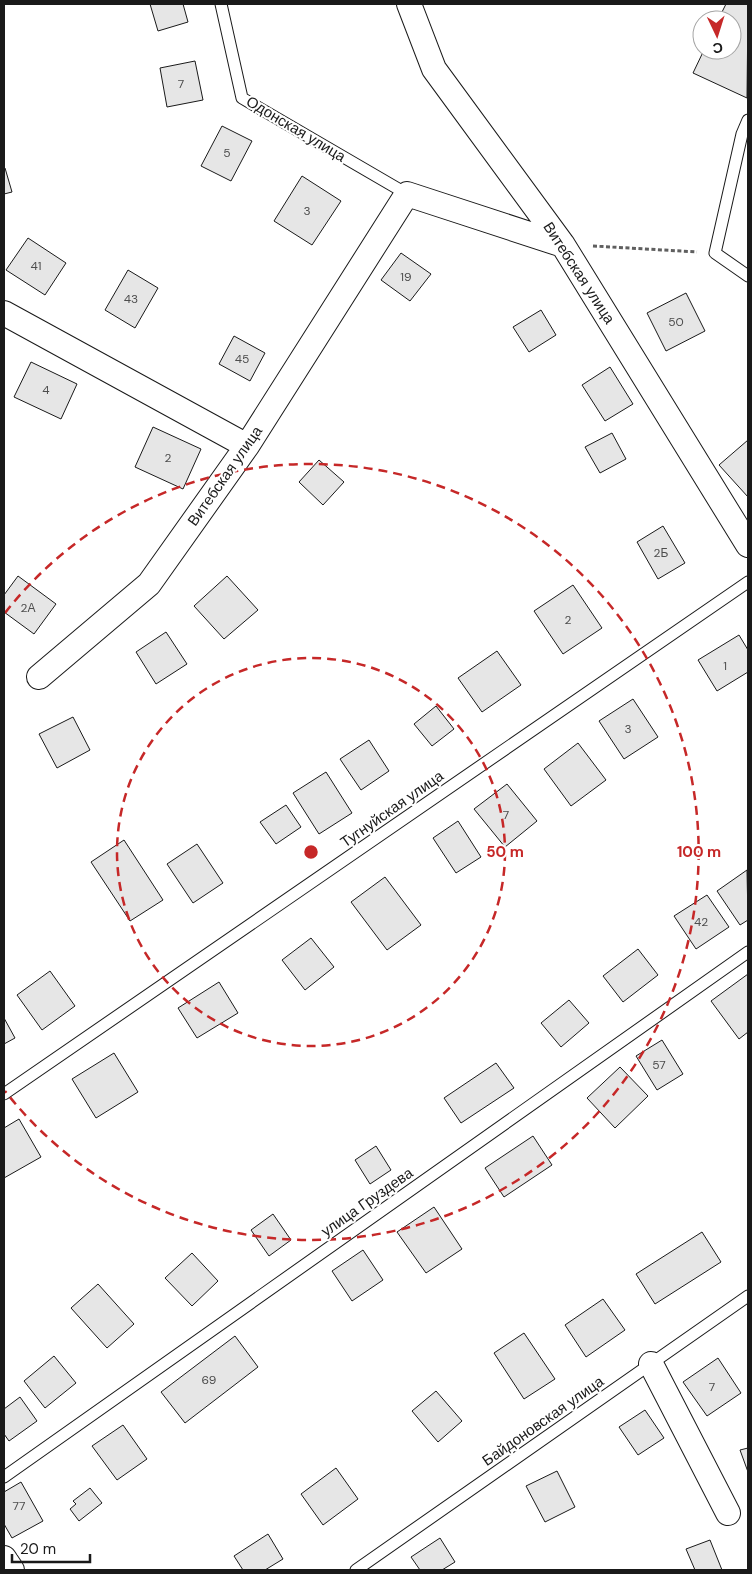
<svg xmlns="http://www.w3.org/2000/svg" width="752" height="1574" viewBox="0 0 752 1574" font-family="'DM Sans',sans-serif">
<style>
.building{fill:#e6e6e6;stroke:#1a1a1a}
.lines{fill:none;stroke-linecap:round;stroke-linejoin:round}
.lane-casing{stroke:#1a1a1a;stroke-width:13}
.street-casing{stroke:#1a1a1a;stroke-width:26}
.path{stroke:#5f5f5f;stroke-width:3;stroke-dasharray:4 2.5;stroke-linecap:butt}
.lane{stroke:#fff;stroke-width:11}
.street{stroke:#fff;stroke-width:24}
.ring{fill:none;stroke:#c62828;stroke-width:2.5;stroke-dasharray:9 6}
.labels{text-anchor:middle;dominant-baseline:central;stroke-width:4;stroke-linejoin:round;paint-order:stroke}
.number-label{font-size:12px;fill:#4d4d4d}
.street-label{font-size:15px;fill:#1a1a1a;stroke:#fff}
.centre{fill:#c62828;stroke:#fff;stroke-width:2.5}
.ring-label{font-size:15px;text-anchor:middle;font-weight:bold;fill:#c62828;stroke:#fff;stroke-width:4;stroke-linejoin:round;paint-order:stroke}
</style>
<rect width="100%" height="100%" fill="#fff"/>
<!-- building -->
<path class="building" d="M150,4H183L188,22L158,31Z
M726,4H748L747,98L693,73L704,50H732V20H718Z
M195,61L203,100L167,107L160,68Z
M222,126L252,141L231,181L201,166Z
M5,168L12,192L4,194V169Z
M302,176L341,201L312,245L274,221Z
M28,238L66,263L45,295L6,270Z
M401,253L431,274L410,301L381,280Z
M128,270L158,288L135,328L105,310Z
M686,293L705,331L666,351L647,313Z
M541,310L556,335L529,352L513,327Z
M234,336L265,353L250,381L219,364Z
M31,362L77,384L61,419L14,397Z
M610,367L633,404L605,421L582,385Z
M153,427L201,449L183,489L135,467Z
M612,433L626,459L600,473L585,447Z
M748,440V497L719,465Z
M319,460L344,482L323,505L299,482Z
M663,526L685,563L658,579L637,542Z
M18,576L56,604L34,634L4,612V595Z
M227,576L258,610L224,639L194,606Z
M573,585L602,628L563,654L534,611Z
M166,632L187,664L156,684L136,652Z
M739,635L748,650V672L717,691L698,660Z
M497,651L521,685L482,712L458,678Z
M633,699L658,737L624,759L599,721Z
M436,706L454,729L432,746L414,724Z
M73,717L90,750L57,768L39,734Z
M369,740L389,771L361,790L340,759Z
M578,743L606,780L571,806L544,769Z
M326,772L352,813L319,834L293,793Z
M507,784L537,821L505,847L474,809Z
M286,805L301,827L276,844L260,822Z
M458,821L481,857L456,873L433,838Z
M124,840L163,900L130,921L91,862Z
M197,844L223,883L193,903L167,864Z
M747,870L748,920L740,925L717,891Z
M385,877L421,925L387,950L351,902Z
M707,895L729,927L696,949L674,916Z
M311,938L334,967L305,990L282,960Z
M638,949L658,975L623,1002L603,976Z
M50,971L75,1006L42,1030L17,995Z
M748,974V1032L739,1039L711,1001Z
M219,982L238,1013L197,1038L178,1008Z
M569,1000L589,1023L561,1047L541,1023Z
M4,1018L15,1038L4,1044Z
M662,1040L683,1074L657,1090L636,1056Z
M114,1053L138,1092L96,1118L72,1079Z
M496,1063L514,1088L461,1123L444,1098Z
M620,1067L648,1096L615,1128L587,1098Z
M19,1119L41,1157L4,1178V1128Z
M533,1136L552,1165L504,1197L485,1168Z
M376,1146L391,1170L370,1184L355,1160Z
M434,1207L462,1249L426,1273L397,1232Z
M273,1214L291,1240L269,1256L251,1230Z
M702,1232L721,1262L655,1304L636,1274Z
M363,1250L383,1280L352,1301L332,1271Z
M192,1253L218,1281L192,1306L165,1278Z
M98,1284L134,1324L107,1348L71,1308Z
M603,1299L625,1330L586,1357L565,1325Z
M524,1333L555,1379L524,1399L494,1353Z
M235,1336L258,1367L185,1423L161,1392Z
M54,1356L76,1383L45,1408L24,1381Z
M718,1358L741,1393L707,1416L683,1382Z
M436,1391L462,1421L438,1442L412,1411Z
M20,1397L37,1421L9,1441L4,1434V1409Z
M645,1410L664,1438L638,1455L619,1427Z
M123,1425L147,1459L117,1480L92,1446Z
M748,1448V1472L740,1450Z
M336,1468L358,1499L323,1525L301,1494Z
M557,1471L575,1507L545,1522L526,1486Z
M21,1482L43,1521L12,1538L4,1524V1492Z
M90,1488L102,1503L79,1521L70,1509L76,1504L73,1501Z
M268,1534L283,1559L265,1570H243L234,1556Z
M440,1538L455,1562L442,1570H420L411,1557Z
M710,1540L722,1570H695L686,1549Z"/>
<g class="lines">
<defs>
<path id="lane" d="M221,4L242,98L407,194
M748,120L742,134L715,253L748,276
M4,1094L748,582
M4,1477L748,952
M356,1570L748,1296"/>
<path id="street" d="M409,4L434,69L563,245L748,545
M4,313L247,446
M39,677L149,584L247,446L407,194L563,245
M651,1364L728,1513
M4,1558L12,1570"/>
</defs>
<!-- lane casing -->
<use href="#lane" class="lane-casing"/>
<!-- street casing -->
<use href="#street" class="street-casing"/>
<!-- path -->
<path class="path" d="M593,246L697,252"/>
<!-- lane -->
<use href="#lane" class="lane"/>
<!-- street -->
<use href="#street" class="street"/>
</g>
<!-- distance rings -->
<g class="ring">
<circle cx="311" cy="852" r="194"/>
<path d="M5 613A388 388 0 1 1 5 1091"/>
</g>
<g class="labels">
<!-- number labels -->
<g class="number-label">
<text x="181" y="84">7</text>
<text x="227" y="153">5</text>
<text x="307" y="211">3</text>
<text x="36" y="266">41</text>
<text x="406" y="277">19</text>
<text x="131" y="299">43</text>
<text x="676" y="322">50</text>
<text x="242" y="359">45</text>
<text x="46" y="390">4</text>
<text x="168" y="458">2</text>
<text x="661" y="553">2Б</text>
<text x="28" y="608">2А</text>
<text x="568" y="620">2</text>
<text x="725" y="666">1</text>
<text x="628" y="729">3</text>
<text x="506" y="815">7</text>
<text x="701" y="922">42</text>
<text x="659" y="1065">57</text>
<text x="209" y="1380">69</text>
<text x="712" y="1387">7</text>
<text x="19" y="1506">77</text>
</g>
<!-- street labels -->
<g class="street-label">
<text transform="translate(296 129) rotate(31)">Одонская улица</text>
<text transform="translate(579 273) rotate(57)">Витебская улица</text>
<text transform="translate(225 476) rotate(-55)">Витебская улица</text>
<text transform="translate(392 809) rotate(-35)">Тугнуйская улица</text>
<text transform="translate(367 1202) rotate(-35)">улица Груздева</text>
<text transform="translate(543 1421) rotate(-35)">Байдоновская улица</text>
</g>
</g>
<circle cx="311" cy="852" r="8" class="centre"/>
<g class="ring-label">
<text x="505" y="857">50 m</text>
<text x="699" y="857">100 m</text>
</g>
<!-- border -->
<rect width="752" height="1574" fill="none" stroke="#1a1a1a" stroke-width="10"/>
<!-- north arrow -->
<g transform="translate(717 35) rotate(176)"><circle r="24" fill="#ffffff" stroke="#a3a3a3"/>
<path d="M0-4L9 19L0 12L-9 19Z" fill="#c62828"/>
<text y="-8" font-size="14" font-weight="bold" text-anchor="middle" fill="#1a1a1a">С</text>
</g>
<!-- scale -->
<path d="M12 1554v8h78v-8" fill="none" stroke="#1a1a1a" stroke-width="2.5"/>
<text x="20" y="1554" font-size="15" fill="#1a1a1a" stroke="#ffffff" stroke-width="4" paint-order="stroke">20 m</text>
</svg>
